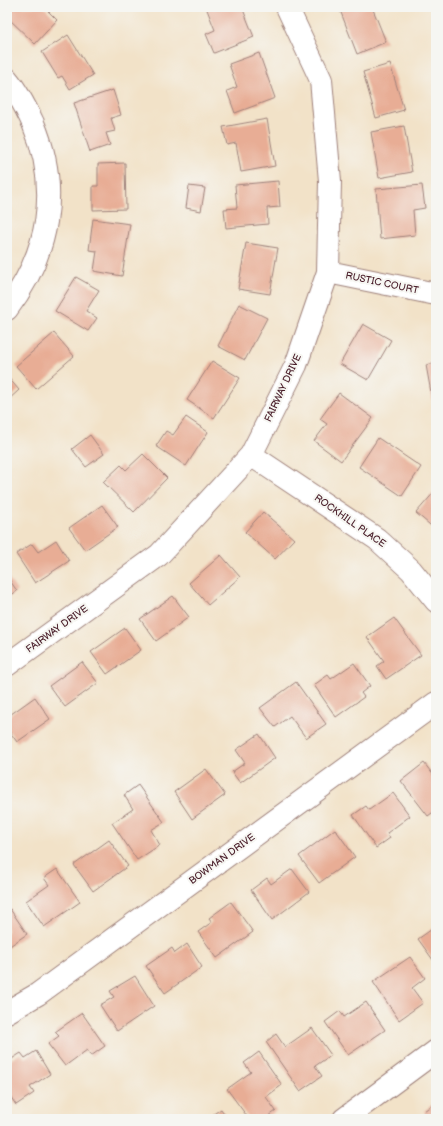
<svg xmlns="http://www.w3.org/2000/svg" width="443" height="1126" viewBox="0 0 443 1126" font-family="'Balsamiq Sans',sans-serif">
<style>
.building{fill:#e8ad95}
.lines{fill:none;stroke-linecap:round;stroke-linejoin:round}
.minor-casing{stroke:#9e807a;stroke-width:24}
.minor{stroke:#fff;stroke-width:22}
.labels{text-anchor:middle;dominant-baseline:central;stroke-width:4;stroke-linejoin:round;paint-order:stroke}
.street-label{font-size:10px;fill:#4a1f2b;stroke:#f6f6f2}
</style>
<rect width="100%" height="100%" fill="#f6f6f2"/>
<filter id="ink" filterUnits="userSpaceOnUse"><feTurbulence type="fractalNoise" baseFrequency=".025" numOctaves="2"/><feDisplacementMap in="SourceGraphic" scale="8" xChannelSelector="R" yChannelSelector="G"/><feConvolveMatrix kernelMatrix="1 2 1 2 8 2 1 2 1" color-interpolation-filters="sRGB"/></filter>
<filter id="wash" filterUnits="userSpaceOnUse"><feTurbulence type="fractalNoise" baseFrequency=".012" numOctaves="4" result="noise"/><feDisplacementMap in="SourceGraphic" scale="16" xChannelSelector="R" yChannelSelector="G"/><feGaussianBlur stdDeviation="0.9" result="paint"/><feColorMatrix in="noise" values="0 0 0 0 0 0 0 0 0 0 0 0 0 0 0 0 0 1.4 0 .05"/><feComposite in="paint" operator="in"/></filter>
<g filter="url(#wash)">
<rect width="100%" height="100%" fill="#f2e2c8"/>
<g id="blocks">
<!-- building -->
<path class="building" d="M7,7H44L57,20L35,44L7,17Z
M206,7H242L254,37L214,53L206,34L215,30Z
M347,7H372L386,42L357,54L340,10Z
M68,35L93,75L70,89L62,76L58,78L42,52Z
M259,53L275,98L235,113L227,91L237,87L229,64Z
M390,64L404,110L376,118L363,72Z
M113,90L121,115L111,118L115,131L106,133L110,145L90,152L74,103Z
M267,119L275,166L241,172L236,143L227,145L223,127Z
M404,126L412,172L379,178L371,132Z
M125,163L126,209L93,210V186H98V164Z
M278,181L280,207L267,208L268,224L226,228L224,209L237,208L235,185Z
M422,185L425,208L413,210L415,235L380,239L376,189Z
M189,186L205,188L201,211L186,208Z
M93,219L130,224L122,276L94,271L97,251L89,250Z
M246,243L278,248L270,294L238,289Z
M76,277L99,290L86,311L97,318L88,331L55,311Z
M239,304L267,318L245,360L218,346Z
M363,324L391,340L368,380L340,364Z
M54,333L74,356L36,389L16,366Z
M212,361L240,378L214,418L187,400Z
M436,363V409H434L426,365Z
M7,376L19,390L7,401Z
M339,393L373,418L341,461L314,441L327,424L320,419Z
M186,417L208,432L186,466L156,446L166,431L173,435Z
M90,435L104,454L86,467L72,449Z
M378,438L421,467L402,496L359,467Z
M143,454L167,478L134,512L103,482L121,465L126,470Z
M436,490V530L416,513Z
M102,505L118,527L85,550L69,528Z
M263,512L294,539L275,559L245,532Z
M56,540L69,561L35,583L16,554L32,544L38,552Z
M221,555L240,577L208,605L189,583Z
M7,576L17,591L7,598Z
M173,596L189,617L156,641L140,619Z
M394,618L421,655L386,679L377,666L384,661L367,637Z
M125,628L141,650L107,674L91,652Z
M82,662L98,683L65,707L49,686Z
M354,663L370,686L361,693L364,697L336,717L314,685L328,675L331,679Z
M296,682L326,724L306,738L290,716L275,727L260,708Z
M35,697L50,719L17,742L7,728V717Z
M259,734L275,758L240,783L232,772L245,763L236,750Z
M424,763L435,777L436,776V810L428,816L401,781Z
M206,769L225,795L192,819L174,792Z
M138,785L164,822L151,830L160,845L137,860L112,823L133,809L124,795Z
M393,793L410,816L387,833L390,838L376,848L353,815L366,806L369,810Z
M335,829L355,857L319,883L299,856Z
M109,840L128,866L93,891L74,865Z
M57,869L80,902L44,927L26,901L49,885L44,878Z
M292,869L309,892L272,920L251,890L267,878L271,884Z
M231,902L253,932L217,958L198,932L212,922L209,918Z
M10,909L27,934L7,948V910Z
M435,927L436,929V964L418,939Z
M187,944L202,967L165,993L146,966L172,948L175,953Z
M410,957L425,978L412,988L423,1003L399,1020L373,982Z
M135,976L154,1006L117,1031L100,1005L114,997L110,991Z
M366,1002L385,1030L348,1055L325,1022L340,1011L344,1017Z
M82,1013L105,1046L91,1056L87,1050L65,1066L48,1044L59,1036L55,1032Z
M312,1028L331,1055L315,1066L322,1076L300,1091L266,1042L276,1034L285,1047Z
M36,1051L50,1074L30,1087L34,1093L16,1105L7,1091V1062L21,1053L25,1058Z
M259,1052L282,1085L266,1097L276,1111L265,1119H249L227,1089L251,1072L244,1063Z
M436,1102V1119H429L424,1111Z
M221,1109L228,1119H206Z"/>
</g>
</g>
<g filter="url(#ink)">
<use href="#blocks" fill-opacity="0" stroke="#9e807a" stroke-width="1"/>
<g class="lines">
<defs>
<path id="minor" d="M7,79C18,92 26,108 33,123C61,189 49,254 7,309
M328,272L436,294
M251,455L377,539L411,570L436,601
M7,665L159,555L251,455L296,365L328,272L330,181L321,80L287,7
M7,1012L38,994L436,703
M344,1119L436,1051"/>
</defs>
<!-- minor casing -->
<use href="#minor" class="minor-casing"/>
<!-- minor -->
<use href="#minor" class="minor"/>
</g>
</g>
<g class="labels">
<!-- street labels -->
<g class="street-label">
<text transform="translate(382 283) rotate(12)">RUSTIC COURT</text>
<text transform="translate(283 388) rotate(-65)">FAIRWAY DRIVE</text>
<text transform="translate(350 521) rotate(35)">ROCKHILL PLACE</text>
<text transform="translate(57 629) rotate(-36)">FAIRWAY DRIVE</text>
<text transform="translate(222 859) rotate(-36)">BOWMAN DRIVE</text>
</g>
</g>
<!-- margin -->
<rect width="443" height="1126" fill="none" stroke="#f6f6f2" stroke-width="24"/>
</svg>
